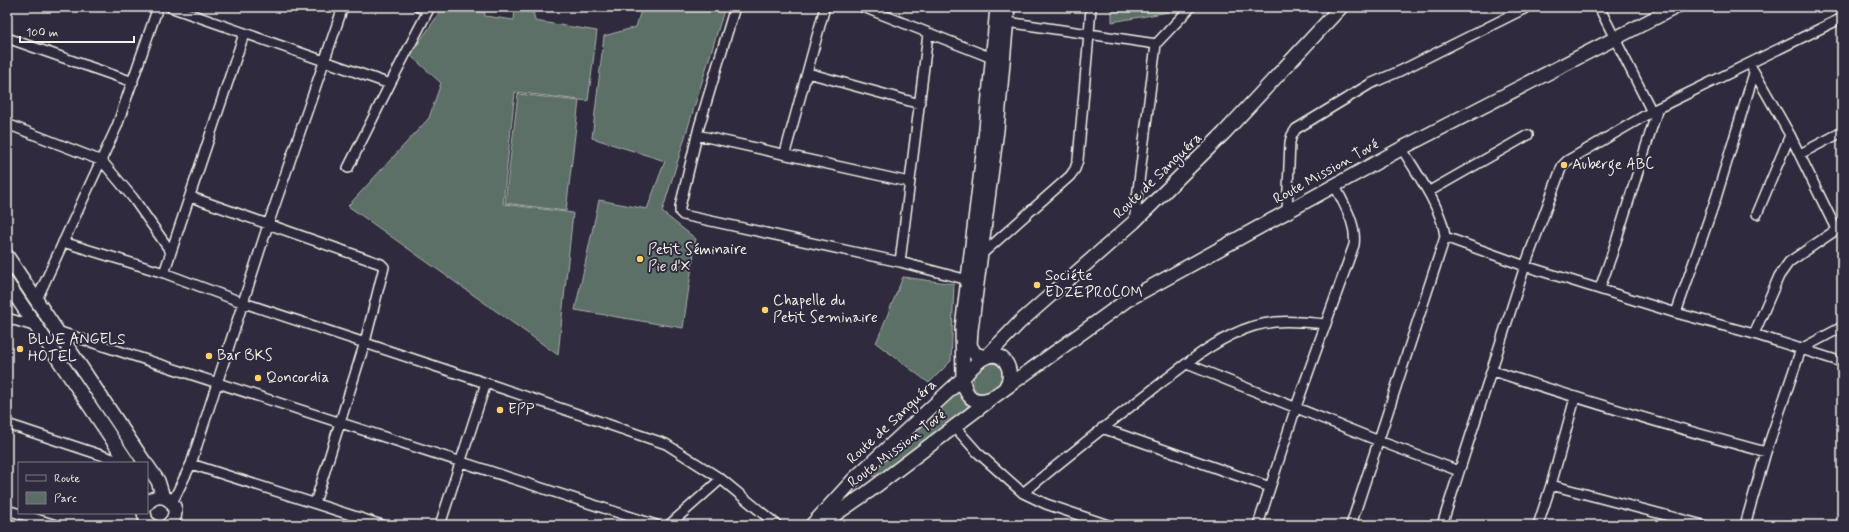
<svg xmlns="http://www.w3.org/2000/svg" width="1849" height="532" viewBox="0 0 1849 532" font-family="Mynerve,sans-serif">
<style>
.green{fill:#5c6f67;stroke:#a8b0a8}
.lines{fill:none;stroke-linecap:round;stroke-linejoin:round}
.street-casing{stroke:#f4f1e8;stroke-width:12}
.secondary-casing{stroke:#f4f1e8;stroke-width:16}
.street{stroke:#2f2a3d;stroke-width:9}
.secondary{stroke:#2f2a3d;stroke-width:13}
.poi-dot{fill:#ffd166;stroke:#2f2a3d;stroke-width:1.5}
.labels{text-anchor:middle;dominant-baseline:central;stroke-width:4;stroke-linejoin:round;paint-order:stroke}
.poi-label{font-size:15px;fill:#f4f1e8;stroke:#2f2a3d;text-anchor:start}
.street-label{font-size:15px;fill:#f4f1e8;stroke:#2f2a3d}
</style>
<rect width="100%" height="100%" fill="#2f2a3d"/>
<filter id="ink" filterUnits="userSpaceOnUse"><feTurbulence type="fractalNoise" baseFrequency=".025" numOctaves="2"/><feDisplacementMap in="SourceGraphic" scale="8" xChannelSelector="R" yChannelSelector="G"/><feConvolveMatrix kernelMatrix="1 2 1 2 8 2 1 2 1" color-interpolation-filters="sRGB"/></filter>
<g filter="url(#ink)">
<!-- green -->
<path class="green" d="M441,7H484L485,16L514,20L515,7H529L533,10L535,21L597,31L588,101L515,92L503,204L573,213L558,355L348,206L429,118L441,83L410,55L436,18Z
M642,7H725L662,212L696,239L683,328L575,310L599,200L647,209L665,161L592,138L604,36L636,27Z
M1112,7H1170L1169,12L1112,22Z
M518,94L579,101L566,211L505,203Z
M903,277L954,284L951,361L929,383L876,343Z
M993,363L1000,366L1004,377C995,395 968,401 974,376L985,364Z
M957,391L968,407L879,477L873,476V470Z"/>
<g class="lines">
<defs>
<path id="street" d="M170,7L390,84L430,7
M418,7L428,10
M735,7L699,127L680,207V212L683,215L900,262L968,280
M863,7L992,58
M1599,7L1652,112
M1007,22L1089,34L1091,7
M7,38L133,82
M1753,70L1790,135L1836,229
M808,73L920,104
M7,124L102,161L133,198L171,252
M697,135L909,182
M785,153L825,7
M1800,154L1842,132
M348,168L390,84
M1428,192L1528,135
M191,197L381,264L384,267L365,342L315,503
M1287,212L1290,142L1292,135L1296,129L1370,84L1400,71L1528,7
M1757,214L1790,135
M1134,222L1156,44L1191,7
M1445,237L1525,266L1676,313L1754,334L1842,362
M63,242L164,273L244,303L486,383L666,444L721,479L777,525
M982,254L1070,176L1075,169L1078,160L1089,34L1156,44
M900,262L928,34
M164,273L244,34
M1600,288L1612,254L1658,108
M37,299L117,126L158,7
M1676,313L1716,198L1754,73
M7,318L37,327
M57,331L656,525
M1754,334L1779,276L1789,262L1842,226
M1187,364L1379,441L1459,471
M1493,371C1583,400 1674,428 1766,452
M7,424L125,463
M954,426L977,452L1023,493L1046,504L1108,525
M1102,428L1270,487
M191,464L382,525
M1551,485L1703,525
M1023,493C1069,455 1114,419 1161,383C1190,361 1218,337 1254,326C1278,319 1301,322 1326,324
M172,503L191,464L268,225L343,7
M7,510L56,525
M440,525L486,383
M669,525L721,479
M1258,525L1296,407L1354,245C1357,224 1344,205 1335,186
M1351,525L1445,237C1443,210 1416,172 1402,149
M1442,525L1525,266L1562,166L1567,161L1658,108L1842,18
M1538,525L1551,485L1575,398
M1745,525L1766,452L1801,349L1842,327"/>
<path id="secondary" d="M7,256L145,463
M7,283L128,463
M986,357L1020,322L1134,222L1224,133L1341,7
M986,357L975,354L970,345L971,330L997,130L1008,7
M963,378L962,328L986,129L997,7
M1005,388C1016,373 1005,349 986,357C976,361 969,371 963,378C965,397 973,405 992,398L1127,300L1408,145L1676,7
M147,465L158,481L163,497
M147,504C163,484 187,510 168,525
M144,513L146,521L151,525
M812,525L856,477L963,378
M820,525L868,492L991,399"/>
</defs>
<!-- street casing -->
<use href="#street" class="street-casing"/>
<!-- secondary casing -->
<use href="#secondary" class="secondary-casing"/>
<!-- street -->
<use href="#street" class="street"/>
<!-- secondary -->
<use href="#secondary" class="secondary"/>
</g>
</g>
<!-- markers -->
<g class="poi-dot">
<circle cx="1564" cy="165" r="4"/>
<circle cx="640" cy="259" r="4"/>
<circle cx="1037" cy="285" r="4"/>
<circle cx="765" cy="310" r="4"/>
<circle cx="20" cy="349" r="4"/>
<circle cx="209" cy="356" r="4"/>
<circle cx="258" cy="378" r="4"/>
<circle cx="500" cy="410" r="4"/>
</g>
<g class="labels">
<!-- poi labels -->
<g class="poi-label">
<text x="1572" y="165">Auberge ABC</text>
<text x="648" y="250">Petit Séminaire<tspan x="648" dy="17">Pie d'X</tspan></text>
<text x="1045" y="276">Sociéte<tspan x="1045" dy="17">EDZEPROCOM</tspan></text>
<text x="773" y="301">Chapelle du<tspan x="773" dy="17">Petit Seminaire</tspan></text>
<text x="28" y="340">BLUE ANGELS<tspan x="28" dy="17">HOTEL</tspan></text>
<text x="217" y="356">Bar BKS</text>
<text x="266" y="378">Qoncordia</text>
<text x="508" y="410">EPP</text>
</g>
<!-- street labels -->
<g class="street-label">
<text transform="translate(1326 172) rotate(-29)">Route Mission Tové</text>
<text transform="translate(1158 176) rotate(-44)">Route de Sanguéra</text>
<text transform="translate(892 422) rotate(-43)">Route de Sanguéra</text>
<text transform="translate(897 449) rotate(-37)">Route Mission Tové</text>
</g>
</g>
<!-- margin -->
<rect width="1849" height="532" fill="none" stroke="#2f2a3d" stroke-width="24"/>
<rect x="12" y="12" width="1825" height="508" fill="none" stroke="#f4f1e8" stroke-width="1.5" filter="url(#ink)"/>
<!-- legend -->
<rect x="18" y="462" width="130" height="52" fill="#2f2a3d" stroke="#7e7a81"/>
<rect x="26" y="475" width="20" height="6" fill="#2f2a3d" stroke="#7e7a81"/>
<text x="54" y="482" font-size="12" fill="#f4f1e8">Route</text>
<rect x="26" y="492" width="20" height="12" fill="#5c6f67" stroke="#7e7a81"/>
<text x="54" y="502" font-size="12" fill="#f4f1e8">Parc</text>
<!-- scale -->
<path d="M20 36v6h114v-6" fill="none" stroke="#f4f1e8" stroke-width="2"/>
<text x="26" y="36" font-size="12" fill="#f4f1e8" stroke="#2f2a3d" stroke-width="3" paint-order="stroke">100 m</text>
</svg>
